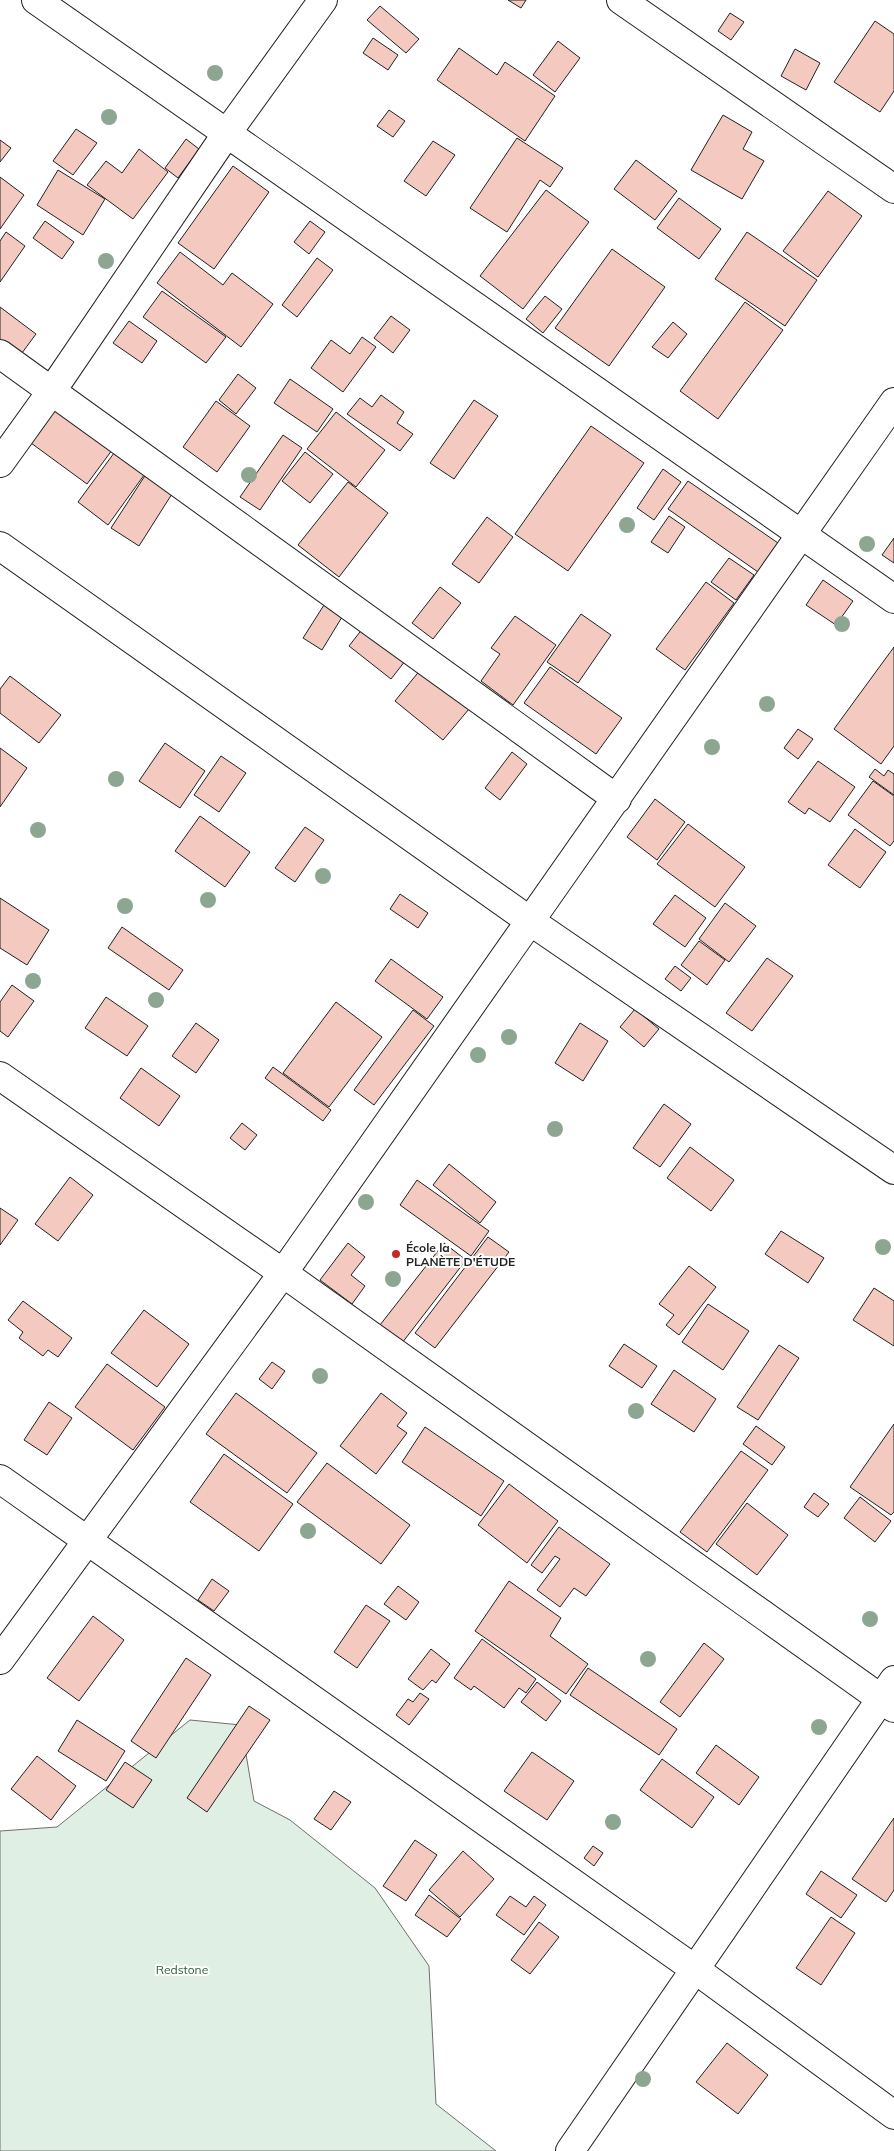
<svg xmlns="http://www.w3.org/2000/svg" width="894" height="2151" viewBox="0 0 894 2151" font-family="Mulish,sans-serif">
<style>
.green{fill:#e0efe3;stroke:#6f6f6f}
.building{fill:#f3c9c0;stroke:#222}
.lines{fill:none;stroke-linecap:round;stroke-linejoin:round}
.street-casing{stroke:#222;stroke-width:30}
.street{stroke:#fff;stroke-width:28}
.tree{fill:#8da692}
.poi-dot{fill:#c62828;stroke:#fff;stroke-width:2}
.labels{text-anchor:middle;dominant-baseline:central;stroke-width:4;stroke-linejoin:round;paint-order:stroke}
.poi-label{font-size:12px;font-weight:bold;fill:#222;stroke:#fff;text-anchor:start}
.park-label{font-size:12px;fill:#2f5e38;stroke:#fff}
</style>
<rect width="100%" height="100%" fill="#fff"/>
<!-- green -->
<path class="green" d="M190,1720L241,1725L254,1801L290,1820L375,1888L429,1966L436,2104L496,2151H0V1831L57,1827Z"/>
<!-- building -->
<path class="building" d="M508,0H526L521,8Z
M380,6L419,39L406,53L367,20Z
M730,13L744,22L731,40L718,31Z
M875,21L894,34V91L880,112L834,82Z
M373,38L398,55L388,70L363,53Z
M558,41L580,58L555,92L533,75Z
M459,48L497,75L505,62L555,96L525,141L437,80Z
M795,49L820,63L806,90L781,76Z
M389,110L405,121L393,137L377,126Z
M723,115L752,132L743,149L764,161L742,199L691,170Z
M76,129L97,143L73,175L53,161Z
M517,138L563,168L550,187L540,180L507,232L470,208Z
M186,139L199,149L178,178L165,168Z
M0,140L11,148L0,162Z
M433,141L455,155L426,196L404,181Z
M139,149L168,172L133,219L87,185L106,161L122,173Z
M636,160L677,191L655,220L614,189Z
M233,166L269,192L214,269L178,243Z
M58,170L105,199L83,235L37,205Z
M0,177L24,195L0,229Z
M546,190L589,222L523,309L480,276Z
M828,191L862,216L818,277L783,251Z
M679,198L721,229L699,259L657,228Z
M45,221L74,242L62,259L33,238Z
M310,221L325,232L309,254L294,242Z
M6,232L25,246L0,282V241Z
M747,232L817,280L785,326L715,279Z
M612,249L665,287L609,366L555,328Z
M180,252L223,285L232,273L273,304L241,347L157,283Z
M317,258L333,270L297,317L282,305Z
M162,291L226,337L206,363L143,317Z
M545,296L562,309L543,333L526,319Z
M745,302L783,330L718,419L680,391Z
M0,307L36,334L19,357L0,342Z
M391,316L410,330L393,353L374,338Z
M129,321L157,341L142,363L113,343Z
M673,322L687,334L668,358L652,347Z
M362,337L376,347L343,392L311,368L331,340L350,354Z
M238,374L256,388L236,414L219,400Z
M290,379L333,409L317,432L274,403Z
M381,395L404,412L397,423L413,434L400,451L347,414L360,398L372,407Z
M474,400L498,416L454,479L430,463Z
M216,401L250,426L217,472L183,447Z
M59,405L115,446L87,484L31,443Z
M336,412L385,450L356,487L307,449Z
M591,426L644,463L568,571L515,534Z
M283,435L302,448L260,510L240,497Z
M117,449L147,471L108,525L78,502Z
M305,452L333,474L310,503L282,481Z
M150,468L177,486L139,546L111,528Z
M663,469L681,482L654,520L637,508Z
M688,481L778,543L758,572L668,509Z
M348,482L388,513L339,577L298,545Z
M669,516L685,527L668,553L651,542Z
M487,517L513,537L479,583L452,564Z
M894,538V563L882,555Z
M729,558L754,575L736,600L711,582Z
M823,580L853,601L836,625L806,605Z
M706,582L734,603L685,670L656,649Z
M338,583L356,594L322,650L303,638Z
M440,587L461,603L433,639L412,623Z
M374,614L416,647L391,679L349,646Z
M581,614L611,635L578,683L547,662Z
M515,616L556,645L513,705L481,681L500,654L491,648Z
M894,647V746L881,764L834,729Z
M550,667L622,718L596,754L524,703Z
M421,669L469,709L443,740L395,701Z
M10,676L61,715L39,743L0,713V689Z
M798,729L813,739L798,759L784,748Z
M165,743L205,771L180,808L139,781Z
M0,748L27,768L0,807Z
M512,752L527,764L500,800L485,788Z
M221,756L246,773L219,812L194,795Z
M818,761L855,787L830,822L809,808L805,814L788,802Z
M875,769L884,776L888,770L894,774V795L869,777Z
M873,781L894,796V841L890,846L848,815Z
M655,799L685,822L657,860L627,837Z
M200,816L250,852L225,887L175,851Z
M688,824L745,867L715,907L657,864Z
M305,827L324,840L295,882L275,868Z
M855,829L886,852L860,888L828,865Z
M400,894L428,913L418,928L390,909Z
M675,895L706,918L685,947L653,924Z
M0,898L49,930L27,965L0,948Z
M725,903L756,926L729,962L699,939Z
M122,927L183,970L169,990L108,948Z
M699,941L725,960L707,985L681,965Z
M767,958L793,976L752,1031L726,1013Z
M391,959L443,997L427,1019L375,981Z
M675,966L691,978L681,991L665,979Z
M12,985L34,1001L8,1037L0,1031V1002Z
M106,997L148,1026L127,1056L85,1028Z
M336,1002L382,1037L329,1107L283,1073Z
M635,1009L659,1029L644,1047L620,1027Z
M413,1010L434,1026L374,1105L354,1090Z
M196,1023L219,1040L196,1073L172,1056Z
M580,1023L608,1041L583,1081L555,1063Z
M273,1067L331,1110L323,1121L265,1078Z
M141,1068L180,1096L159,1126L120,1098Z
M664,1104L691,1124L660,1167L633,1148Z
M242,1123L257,1135L245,1150L230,1138Z
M690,1147L734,1180L711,1211L667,1178Z
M449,1164L496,1202L480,1223L433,1185Z
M70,1177L93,1195L58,1241L35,1224Z
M417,1180L489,1231L471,1256L400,1205Z
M0,1208L18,1220L0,1245Z
M781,1231L824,1258L808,1283L765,1254Z
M488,1237L509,1252L435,1348L415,1333Z
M348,1243L365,1257L351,1275L365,1286L352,1304L320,1280Z
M444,1243L466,1260L402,1343L380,1325Z
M689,1266L716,1287L679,1335L666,1325L674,1315L659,1304Z
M874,1288L894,1301V1346L853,1320Z
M23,1301L72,1338L58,1357L48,1350L43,1356L19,1338L23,1332L8,1320Z
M708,1304L749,1331L723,1370L682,1342Z
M144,1310L189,1344L157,1387L111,1353Z
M624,1344L657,1366L642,1388L609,1366Z
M779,1345L799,1358L758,1420L737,1407Z
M272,1362L285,1371L272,1389L259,1379Z
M107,1364L165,1407L133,1450L75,1407Z
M674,1370L716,1399L694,1432L651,1404Z
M236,1393L317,1453L287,1493L206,1434Z
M381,1393L407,1413L397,1426L407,1433L376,1474L340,1446Z
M49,1402L72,1418L47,1455L24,1440Z
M894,1424V1512L891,1515L850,1487Z
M756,1426L785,1447L772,1465L743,1444Z
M425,1427L504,1481L481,1516L402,1462Z
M741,1451L768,1470L707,1552L680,1532Z
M224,1454L293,1504L259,1551L190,1502Z
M327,1463L410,1525L381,1564L297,1502Z
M509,1484L558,1521L527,1563L478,1525Z
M814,1493L829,1504L818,1517L804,1507Z
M860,1497L891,1521L875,1542L844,1518Z
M747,1503L788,1535L757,1575L716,1544Z
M559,1527L610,1564L586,1596L574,1588L560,1607L537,1590L560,1559L555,1556L542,1573L531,1565Z
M212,1579L229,1591L214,1611L198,1600Z
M509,1581L561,1618L550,1636L588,1664L566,1694L475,1631Z
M398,1586L419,1602L406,1620L384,1604Z
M366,1605L390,1621L357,1668L334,1652Z
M93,1616L124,1640L79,1701L47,1678Z
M482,1639L536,1679L526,1693L519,1688L504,1708L474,1686L471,1690L454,1678Z
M704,1643L724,1659L680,1717L660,1702Z
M431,1649L450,1664L436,1683L432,1680L423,1690L408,1679Z
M186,1658L211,1675L156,1758L131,1741Z
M588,1668L677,1729L659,1755L570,1695Z
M537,1682L561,1701L546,1721L521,1702Z
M420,1693L429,1699L409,1725L396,1715L408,1699L413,1702Z
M249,1706L270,1720L207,1812L187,1798Z
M77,1720L125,1751L106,1781L58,1751Z
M716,1745L759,1777L739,1805L696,1773Z
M532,1752L574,1781L547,1820L504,1791Z
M37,1756L76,1786L51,1820L11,1789Z
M662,1759L714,1797L692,1828L640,1790Z
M125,1762L152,1780L133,1808L106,1790Z
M334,1791L351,1802L331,1830L314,1819Z
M894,1818V1890L886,1902L852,1879Z
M415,1840L437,1855L406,1901L383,1886Z
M593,1846L603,1853L594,1866L584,1858Z
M463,1851L494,1879L460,1917L429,1890Z
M821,1871L857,1895L841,1918L806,1894Z
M429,1895L461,1919L447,1937L415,1915Z
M510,1896L526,1907L534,1896L546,1905L524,1935L496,1915Z
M831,1917L855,1933L821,1985L796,1968Z
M539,1922L559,1937L530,1974L511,1960Z
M727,2043L768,2075L738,2114L696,2082Z"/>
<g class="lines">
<defs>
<path id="street" d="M36,0L894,599
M621,0L894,189
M0,354L617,799
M0,463L51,392L227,133L323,0
M0,546L530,921L894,1170
M0,1076L283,1273L894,1708
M0,1479L696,1970L894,2115
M0,1660L283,1273L894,402
M570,2151L894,1680"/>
</defs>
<!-- street casing -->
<use href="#street" class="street-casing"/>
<!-- street -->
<use href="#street" class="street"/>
</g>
<!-- trees -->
<g class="tree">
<circle cx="215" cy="73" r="8"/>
<circle cx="109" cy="117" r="8"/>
<circle cx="106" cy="261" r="8"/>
<circle cx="249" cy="475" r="8"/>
<circle cx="627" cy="525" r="8"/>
<circle cx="867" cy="544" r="8"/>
<circle cx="842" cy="624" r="8"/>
<circle cx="767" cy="704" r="8"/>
<circle cx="712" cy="747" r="8"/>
<circle cx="116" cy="779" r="8"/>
<circle cx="38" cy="830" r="8"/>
<circle cx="323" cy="876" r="8"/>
<circle cx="208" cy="900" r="8"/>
<circle cx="125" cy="906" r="8"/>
<circle cx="33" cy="981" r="8"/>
<circle cx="156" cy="1000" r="8"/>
<circle cx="509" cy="1037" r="8"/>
<circle cx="478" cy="1055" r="8"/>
<circle cx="555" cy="1129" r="8"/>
<circle cx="366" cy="1202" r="8"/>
<circle cx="883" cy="1247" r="8"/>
<circle cx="393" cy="1279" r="8"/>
<circle cx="320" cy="1376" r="8"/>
<circle cx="636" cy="1411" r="8"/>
<circle cx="308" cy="1531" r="8"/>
<circle cx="870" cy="1619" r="8"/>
<circle cx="648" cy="1659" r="8"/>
<circle cx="819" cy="1727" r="8"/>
<circle cx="613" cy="1822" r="8"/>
<circle cx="643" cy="2079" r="8"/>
</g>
<!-- markers -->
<circle class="poi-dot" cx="396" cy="1254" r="5"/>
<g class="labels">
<!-- poi labels -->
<g class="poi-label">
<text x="406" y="1247">École la<tspan x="406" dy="14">PLANÈTE D'ÉTUDE</tspan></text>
</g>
<!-- park labels -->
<g class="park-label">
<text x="182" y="1969">Redstone</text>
</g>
</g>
</svg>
